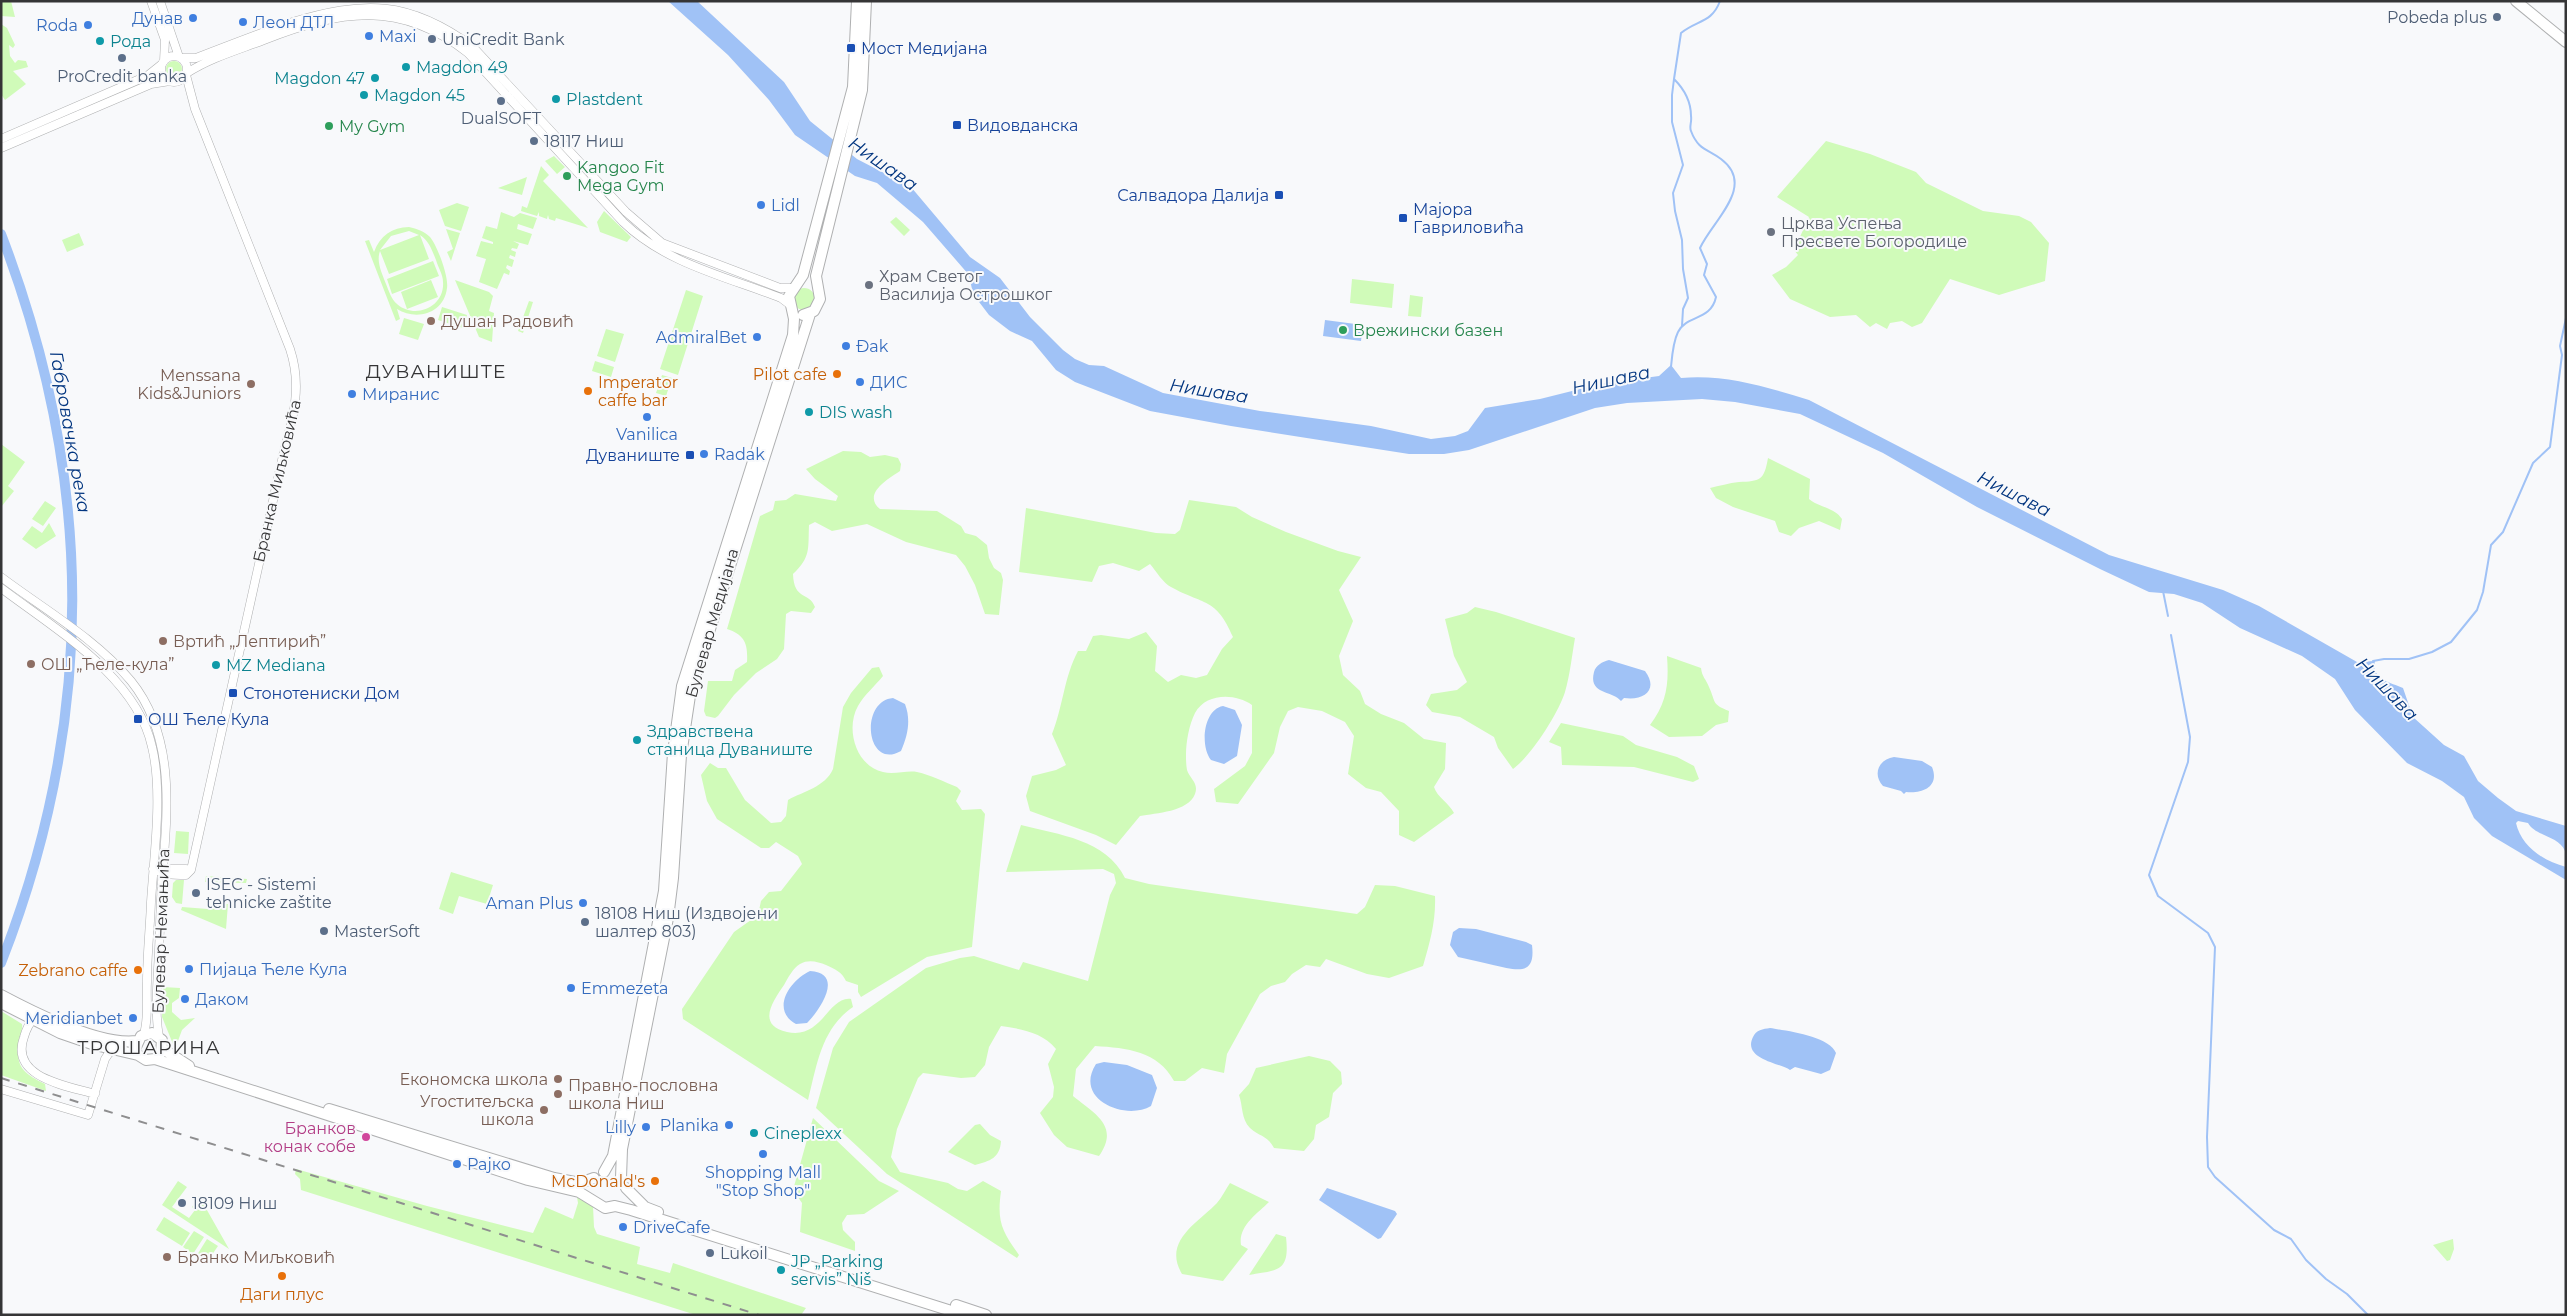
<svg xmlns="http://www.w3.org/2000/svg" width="2567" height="1316" viewBox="0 0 2567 1316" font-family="Montserrat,sans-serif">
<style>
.green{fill:#d0fbb9;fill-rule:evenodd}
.water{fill:#a0c2f6}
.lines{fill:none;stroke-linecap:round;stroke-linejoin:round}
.stream{stroke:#a0c2f6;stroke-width:2}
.river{stroke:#a0c2f6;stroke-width:10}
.minor-casing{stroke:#afb0b1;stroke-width:9}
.major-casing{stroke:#afb0b1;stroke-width:12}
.minor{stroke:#fff;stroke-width:8}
.major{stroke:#fff;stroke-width:10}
.rail{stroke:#8e8e8f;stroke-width:2;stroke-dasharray:9 9;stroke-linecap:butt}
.service-dot{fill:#5c6f8a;stroke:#f8f9fb;stroke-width:2}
.shop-dot{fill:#3f7fe0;stroke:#f8f9fb;stroke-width:2}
.culture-dot{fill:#0f9aa8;stroke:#f8f9fb;stroke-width:2}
.transit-dot{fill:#1a4fb4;stroke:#f8f9fb;stroke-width:2}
.leisure-dot{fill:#2e9e5b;stroke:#f8f9fb;stroke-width:2}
.worship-dot{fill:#6b7280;stroke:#f8f9fb;stroke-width:2}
.education-dot{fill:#8d6e63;stroke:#f8f9fb;stroke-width:2}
.food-dot{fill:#e8710a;stroke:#f8f9fb;stroke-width:2}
.hotel-dot{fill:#d1479c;stroke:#f8f9fb;stroke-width:2}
.labels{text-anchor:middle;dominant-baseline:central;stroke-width:4;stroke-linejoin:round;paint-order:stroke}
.service-label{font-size:16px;fill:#4e5e75;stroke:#f8f9fb;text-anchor:start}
.shop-label{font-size:16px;fill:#366cbe;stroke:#f8f9fb;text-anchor:start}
.culture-label{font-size:16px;fill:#0d838f;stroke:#f8f9fb;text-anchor:start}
.transit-label{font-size:16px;fill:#164399;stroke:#f8f9fb;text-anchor:start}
.leisure-label{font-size:16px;fill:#27864d;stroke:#f8f9fb;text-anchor:start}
.worship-label{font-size:16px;fill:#5b616d;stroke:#f8f9fb;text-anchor:start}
.education-label{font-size:16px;fill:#785e54;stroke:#f8f9fb;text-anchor:start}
.food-label{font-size:16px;fill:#c56008;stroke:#f8f9fb;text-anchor:end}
.street-label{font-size:16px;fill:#353536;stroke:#f8f9fb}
.hotel-label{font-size:16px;fill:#b23c85;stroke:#f8f9fb;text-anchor:end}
.water-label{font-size:18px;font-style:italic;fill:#033680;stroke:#f8f9fb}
.quarter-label{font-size:19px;letter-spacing:1px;fill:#353536;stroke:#f8f9fb}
</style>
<rect width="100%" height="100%" fill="#f8f9fb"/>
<!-- green -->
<path class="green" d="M1,1H11L15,17L1,16Z
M1,24L7,28L15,45L13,48L9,45L10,56L15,63L18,60L26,61L28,67L13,71L26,84L5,100L1,94Z
M166 69a8 8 0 1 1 16 0a8 8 0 1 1-16 0Z
M1826,141L1870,154L1916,172L1926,183L1983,211L2019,216L2031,222L2049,243L2045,281L1999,295L1950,279L1922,323L1912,327L1902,321L1890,323L1887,329L1876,323L1870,327L1856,315L1830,317L1790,299L1772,275L1786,267L1798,255L1794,250L1809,217L1777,197Z
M554,156L565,167L557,174L545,161Z
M541,166L549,175L543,181L588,228L556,218L555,221L549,219L548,215L547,219L539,216V212L537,216L521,211L522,206L527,208Z
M527,177L522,195L498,188Z
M457,203L469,207L461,231L445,226L439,210Z
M604,211L631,237L627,242L600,232L597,222Z
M501,212L514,217L520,213L537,218L533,229L518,224L517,229L532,234L528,245L513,241L519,244L517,249L512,248L511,250L516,252L515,257L510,255L509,258L514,260L512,267L507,265L506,268L510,271L509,275L504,273L497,289L479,282L486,259L476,256L481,241L493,244V242L482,238L486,226L497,229Z
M896,217L910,230L904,236L890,222Z
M409,227C417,229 424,231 430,237C437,245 449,277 447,288C444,314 416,321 397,309L400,319L396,321L365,241L369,240L374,252C380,236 392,227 409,227ZM409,231L419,235L380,250L391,236ZM420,235C429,241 432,250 436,260C438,267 443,275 443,282C445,307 415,320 397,304C391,299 389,291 386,284C382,273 376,262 380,251L389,274L429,259Z
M446,229L460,233L451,261L447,252L453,249Z
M79,233L84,245L67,252L62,240Z
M433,261L439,276L392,294L387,279Z
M1352,279L1394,284L1392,308L1350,303Z
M431,280L438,297L407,309L401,292Z
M455,280L489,292L493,296L489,311L494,313L492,342L479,337Z
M793 299a11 11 0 1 1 22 0a11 11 0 1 1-22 0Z
M686,290L703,296L678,375L660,369Z
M1410,295L1423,297L1421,317L1408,316Z
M529,301L533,302L523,333L518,331Z
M442,307L467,315L463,328L438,320Z
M404,318L424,324L418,340L399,334Z
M606,329L624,334L615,362L597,356Z
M595,361L614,367L611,377L592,371Z
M662,375L672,378L666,396L656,393Z
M1,444L25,462L8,486L14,491L1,507Z
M843,451L861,452L870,457L885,455L898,458L901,464L900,471C888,479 862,494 880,509L937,511L961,526L965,533L976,536L987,545L989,558L994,568L1001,573L1003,580L999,615L985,614L975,585L965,566L956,555L906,542L867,524L832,531L815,522L809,525C808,549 811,557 793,574C794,601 809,591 815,607L811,613L791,611L786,614L784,649L777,659L756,673L734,695L718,716L715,718L706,716L704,711L708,681H732L735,670L747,662C748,644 745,635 727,629L760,516L773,510L775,501L786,500L795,494L836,501L838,496L815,479L806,469Z
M1768,458L1810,479L1809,499C1820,508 1834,507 1842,519L1840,530L1819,521L1799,528L1791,536L1779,532L1775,521L1733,507L1716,498L1710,488C1719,486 1729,483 1739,482C1760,481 1764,481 1768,458Z
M1189,500L1236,507L1252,517L1286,532L1338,551L1361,557L1339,590L1353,621L1339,656L1343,675L1360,691L1365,704L1381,714L1404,723L1424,739L1446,743L1445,769L1434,787C1437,797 1449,803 1454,813L1414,842L1399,835V811L1381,792L1366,788L1348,774L1354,736L1345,722L1322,711L1298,707L1288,711L1280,727L1274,753L1238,804L1216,802L1214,789L1245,766L1252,753V705C1235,693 1206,693 1195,713C1189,725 1186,742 1186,754C1186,759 1186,765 1187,770C1190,779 1199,783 1195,794C1188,812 1156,813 1140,816L1116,845L1096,835L1030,811L1026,796L1032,776L1056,770L1066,765L1052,734C1063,707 1064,677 1078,651H1086L1093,636L1101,635L1129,639L1146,632L1157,646L1155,671L1168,682L1181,675L1196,678L1207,675L1222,649L1233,637C1216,597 1203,605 1171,587C1163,583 1156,571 1150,564L1139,571L1113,563L1099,566L1092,582L1019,572L1026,508L1156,533L1175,534L1180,530Z
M45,501L56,508L43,526L32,519Z
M49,523L56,536L36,549L22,539L32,526L42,533Z
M1475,607L1496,612L1575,638C1572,655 1570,675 1565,692C1558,714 1531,756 1513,769L1498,748L1494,737L1460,717L1432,712L1426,705L1431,694L1457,690L1467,682L1454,656L1445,619L1467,613Z
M1667,656L1701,668C1702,677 1706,679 1709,687C1716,702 1711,704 1729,711L1728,722L1716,725L1702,736L1669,737L1650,725C1667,702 1669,684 1667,656Z
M879,667L883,676C875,686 864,695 858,706C845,729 856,766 883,772C894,775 907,770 917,772C931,775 944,782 957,787L961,791L956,801L962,810L981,809L985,814L972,947L927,957L861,997L858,992V985L846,981C842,972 835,969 826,965C818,962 809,959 800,964C793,968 788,978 784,985C773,1001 756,1025 787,1032C822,1040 828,996 851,999L853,1007C821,1029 817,1065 808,1100L683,1019L682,1009L734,932L758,915L761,901L769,892L781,891L802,864L798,856L776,842L769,848H761L717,819L707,801L701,775L710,763L718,768H726L745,800L771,823L781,822L786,816L788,800C804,791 825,787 833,769L843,707L851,693L872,668Z
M1561,723L1623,736L1636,745L1677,757L1694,766L1699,779L1693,782L1634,767L1562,765L1561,747L1549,742Z
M1021,825C1059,835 1106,839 1125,878L1149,884L1357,914L1365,907L1375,885L1395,886L1435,896C1436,921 1430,942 1423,966L1389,978L1367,974L1326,959L1320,967L1306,965L1292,974L1285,982L1271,986L1260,994L1227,1054L1224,1073L1202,1068L1185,1081H1174C1158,1051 1127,1048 1095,1046L1076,1069L1073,1096C1095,1114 1120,1126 1099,1156L1067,1147L1054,1135L1040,1113L1053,1097L1054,1087L1048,1064L1056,1049C1042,1032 1021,1029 1001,1026L989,1047L985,1065L975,1077L961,1078L923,1073L918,1078L897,1129L891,1157L900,1172L948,1183L958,1189L967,1191L983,1181L1001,1191C997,1221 1001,1230 1019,1255L1017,1258L887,1174L816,1108L833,1048L849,1022L926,968L960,958L974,956L1019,970L1023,962L1088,981L1110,895L1116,883L1114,874L1103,869L1006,872Z
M176,831L189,832L188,854L174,853Z
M451,872L493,885L487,904L459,896L453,914L439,909Z
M206,876L247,879L246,883L205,882Z
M176,880H184L182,904L176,903L172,897L173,883Z
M211,904H228L226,929L181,910L182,907L208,909Z
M163,987L180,988L179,998L172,1003V1012L181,1020L195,1018L182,1030L175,1049L162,1017Z
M1,1011L22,1024C23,1030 20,1034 19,1040C15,1066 22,1073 45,1084L46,1091L1,1075Z
M1309,1056L1330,1061L1341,1072L1342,1084L1333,1093L1329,1117L1316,1125L1314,1139L1304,1151L1274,1148C1267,1135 1260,1137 1250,1128C1241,1119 1243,1106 1239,1095L1249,1084L1256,1068Z
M813,1118L879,1181L899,1191L864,1214L847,1215L842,1223L843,1230L855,1242V1251L800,1232L802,1203L793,1190Z
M980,1124L990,1135L1001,1141C1000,1158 990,1161 975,1165L948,1152L975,1125Z
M296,1169L427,1206L533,1233L545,1207L573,1219L578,1203L577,1197L593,1206L594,1227L597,1234L640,1247L637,1264L670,1273L673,1263L806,1308L801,1315H696L301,1190L300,1179L295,1174Z
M178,1181L187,1187L172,1207L189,1218L195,1210L192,1207L199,1196L229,1249L162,1205Z
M1230,1183L1269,1202C1257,1214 1238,1226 1241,1245L1248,1249L1223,1281L1182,1274C1162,1241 1199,1222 1217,1203C1222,1197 1226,1189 1230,1183Z
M164,1217L190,1233L182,1246L156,1230Z
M194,1231L204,1237L193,1254L183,1247Z
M1276,1234L1286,1237C1290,1272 1278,1270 1249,1275Z
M207,1239L218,1246L207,1262L197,1255Z
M2453,1239L2454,1249L2450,1260L2447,1261L2433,1245Z"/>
<!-- water -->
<path class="water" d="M668,1H697L784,82L810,121L857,159L911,187L970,257L1000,278L1030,317L1063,350L1075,359L1089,365L1104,366L1163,393L1260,411L1371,426L1431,439L1455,436L1468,431L1485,408L1540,399L1600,384L1659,376L1671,365L1681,378C1725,374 1767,387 1809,400L2109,555L2223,590L2259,606L2357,662L2375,661C2371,679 2389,682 2403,688L2413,717L2444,745L2464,756L2478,781L2498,798L2516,811L2566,826V859C2565,856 2566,854 2565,851C2559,836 2535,836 2528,823L2518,821L2516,823C2521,846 2543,861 2566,867V880L2492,836L2474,818L2464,797L2442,781L2407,763L2355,710L2335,679L2302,656L2240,628L2202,603L2174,594L2149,592L2100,569L1977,507L1883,453L1800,414L1735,402L1702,399L1627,403L1595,408L1469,450L1444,454H1409L1231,426L1150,411L1075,382L1056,370L1032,341L1010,331L989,315L973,294L969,275L923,222L877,183L855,176L795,135L769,100L728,55Z
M1325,320L1363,325L1361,341L1323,336Z
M1609,660L1645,671C1659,690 1644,701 1624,698L1621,701C1613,690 1588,695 1594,672C1596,665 1602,662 1609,660Z
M893,698L905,704C911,720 908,735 901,751C866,771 859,701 893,698Z
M1223,706L1235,710L1242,725L1237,756L1224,764L1211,760C1200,746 1203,710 1223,706Z
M1894,757L1922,761L1932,767C1940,787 1922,794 1906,792L1904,794L1901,791L1883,786C1872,774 1879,759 1894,757Z
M1459,928L1476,929L1526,942L1532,945C1536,977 1516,970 1493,965C1482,962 1470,960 1458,957L1450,945L1453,932Z
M810,971C845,973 820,1010 807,1023L796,1024C770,1010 790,980 810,971Z
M1770,1028C1787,1031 1829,1036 1836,1053L1830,1070L1821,1074L1795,1067L1790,1070C1780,1063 1742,1059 1753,1037C1756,1030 1763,1029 1770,1028Z
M1104,1062L1127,1065L1152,1075L1157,1088L1151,1106C1126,1121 1073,1100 1096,1064Z
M1327,1188L1395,1211L1397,1214L1381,1238L1378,1239L1319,1200Z"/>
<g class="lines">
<!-- stream -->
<path class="stream" d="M1674,79L1672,95V122L1683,165L1673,193L1675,211L1682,240L1683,269L1688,298L1683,309L1682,326
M1671,367C1672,356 1673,342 1678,332C1686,315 1711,321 1716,297L1704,275L1707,264L1700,248C1712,221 1757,186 1721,159C1708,149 1698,150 1691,131C1689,127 1692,122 1691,116C1691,102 1684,89 1674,79L1681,33C1697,20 1712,23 1720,1
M2163,591L2168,616
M2171,635L2190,737L2188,762L2149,875L2158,896L2208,933L2215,947L2207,1137L2208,1167L2215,1177L2274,1230L2291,1239L2306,1260L2326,1279L2347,1294L2368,1315
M2373,661L2384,659H2409L2432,652L2451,642L2477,610L2483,592L2491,545L2503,532L2533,463L2550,447L2562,355L2560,346L2566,318"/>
<!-- river -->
<path class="river" d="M1,234C95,479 97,718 1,963"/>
<defs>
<path id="minor" d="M151,1L165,40L164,61
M160,1L179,57
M161 69a13 13 0 1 1 26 0a13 13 0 1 1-26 0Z
M181,58H196C227,46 258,34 289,23C365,0 409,0 473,47L626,212L662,243L780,288H793
M187,73C210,58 238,50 264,40C341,10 400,0 468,53L623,222C665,263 727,277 781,298L789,304
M1,139L147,76L162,64
M1,148L151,84L170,81
M1,577C45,610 96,639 131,681C177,738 167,814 162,882C160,910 160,940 158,969C157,991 155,1014 159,1037
M1,588C55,629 137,677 152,747C163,792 154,855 151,902C150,929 147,955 147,982C146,1000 149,1016 144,1034
M153,869C164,875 173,875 186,875L191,870L284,451C294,415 302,385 290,349L195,109L186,75
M158,869H186
M35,1017C29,1023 26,1030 24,1037C9,1078 68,1086 95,1094
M1,1089L88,1115L105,1059L109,1053L117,1049"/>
<path id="major" d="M2516,1L2566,42
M803,315L814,311L820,299L816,276L862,90L866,1
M1,995C33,1012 101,1046 137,1041
M1,1003L60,1033L95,1045L138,1055L146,1060L155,1059L528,1180L579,1192L605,1208L615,1206L631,1210L964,1315
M136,1047L141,1036L152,1033L162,1040L161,1053
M163,1049L189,1066
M329,1109L554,1178L580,1183L594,1178
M604,1172L613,1156L664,891L673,753L682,686L793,335L794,319L789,296L803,275L853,87L857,1
M621,1178L622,1149L668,918L673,878L681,755L691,689L810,314
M626,1188L645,1207L658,1212
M956,1305L986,1315"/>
</defs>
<!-- minor casing -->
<use href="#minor" class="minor-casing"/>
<!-- major casing -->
<use href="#major" class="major-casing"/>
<!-- minor -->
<use href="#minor" class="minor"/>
<!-- major -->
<use href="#major" class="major"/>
<!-- rail -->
<path class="rail" d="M1,1078L759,1315"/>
</g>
<!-- markers -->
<g class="service-dot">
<circle cx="2497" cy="17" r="5"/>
<circle cx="432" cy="39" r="5"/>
<circle cx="122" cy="58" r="5"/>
<circle cx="501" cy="101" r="5"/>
<circle cx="534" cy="141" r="5"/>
<circle cx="196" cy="893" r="5"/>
<circle cx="585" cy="922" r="5"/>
<circle cx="324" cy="931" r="5"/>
<circle cx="182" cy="1203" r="5"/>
<circle cx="710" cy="1253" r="5"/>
</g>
<g class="shop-dot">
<circle cx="193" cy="18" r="5"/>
<circle cx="243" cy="22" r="5"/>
<circle cx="88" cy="25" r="5"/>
<circle cx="369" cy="36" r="5"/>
<circle cx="761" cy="205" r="5"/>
<circle cx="757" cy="337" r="5"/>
<circle cx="846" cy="346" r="5"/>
<circle cx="860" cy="382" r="5"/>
<circle cx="352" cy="394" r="5"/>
<circle cx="647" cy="417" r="5"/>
<circle cx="704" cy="454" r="5"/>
<circle cx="583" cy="903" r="5"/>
<circle cx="189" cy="969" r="5"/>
<circle cx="571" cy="988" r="5"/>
<circle cx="185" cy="999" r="5"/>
<circle cx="133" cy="1018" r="5"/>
<circle cx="729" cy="1125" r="5"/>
<circle cx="646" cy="1127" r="5"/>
<circle cx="763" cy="1154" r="5"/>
<circle cx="457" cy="1164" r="5"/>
<circle cx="623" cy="1227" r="5"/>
</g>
<g class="culture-dot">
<circle cx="100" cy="41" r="5"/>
<circle cx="406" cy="67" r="5"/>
<circle cx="375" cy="78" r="5"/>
<circle cx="364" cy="95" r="5"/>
<circle cx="556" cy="99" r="5"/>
<circle cx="809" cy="412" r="5"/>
<circle cx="216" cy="665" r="5"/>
<circle cx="637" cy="740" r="5"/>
<circle cx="754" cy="1133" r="5"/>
<circle cx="781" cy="1270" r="5"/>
</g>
<g class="transit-dot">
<rect x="846" y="43" width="10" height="10" rx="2.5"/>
<rect x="952" y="120" width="10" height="10" rx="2.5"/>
<rect x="1274" y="190" width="10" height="10" rx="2.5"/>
<rect x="1398" y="213" width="10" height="10" rx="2.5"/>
<rect x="685" y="450" width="10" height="10" rx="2.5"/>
<rect x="228" y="688" width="10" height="10" rx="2.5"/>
<rect x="133" y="714" width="10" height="10" rx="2.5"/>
</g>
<g class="leisure-dot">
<circle cx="329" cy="126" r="5"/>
<circle cx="567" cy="176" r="5"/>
<circle cx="1343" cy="330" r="5"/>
</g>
<g class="worship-dot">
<circle cx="1771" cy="232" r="5"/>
<circle cx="869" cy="285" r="5"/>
</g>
<g class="education-dot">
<circle cx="431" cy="321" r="5"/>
<circle cx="251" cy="384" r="5"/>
<circle cx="163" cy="641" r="5"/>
<circle cx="31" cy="664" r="5"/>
<circle cx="558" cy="1079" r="5"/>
<circle cx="558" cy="1094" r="5"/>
<circle cx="544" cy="1110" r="5"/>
<circle cx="167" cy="1257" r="5"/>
</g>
<g class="food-dot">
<circle cx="837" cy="374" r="5"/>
<circle cx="588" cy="391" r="5"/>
<circle cx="138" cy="970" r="5"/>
<circle cx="655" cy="1181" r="5"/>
<circle cx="282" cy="1276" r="5"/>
</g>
<circle class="hotel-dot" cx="366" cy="1137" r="5"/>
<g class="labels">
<!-- service labels -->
<g class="service-label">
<text x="2487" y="17" text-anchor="end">Pobeda plus</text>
<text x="442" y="39">UniCredit Bank</text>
<text x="122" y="76" text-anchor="middle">ProCredit banka</text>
<text x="501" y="118" text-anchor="middle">DualSOFT</text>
<text x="544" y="141">18117 Ниш</text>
<text x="206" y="884">ISEC - Sistemi<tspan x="206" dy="18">tehnicke zaštite</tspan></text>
<text x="595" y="913">18108 Ниш (Издвојени<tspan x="595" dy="18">шалтер 803)</tspan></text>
<text x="334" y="931">MasterSoft</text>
<text x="192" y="1203">18109 Ниш</text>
<text x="720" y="1253">Lukoil</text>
</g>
<!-- shop labels -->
<g class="shop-label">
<text x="183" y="18" text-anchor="end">Дунав</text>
<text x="253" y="22">Леон ДТЛ</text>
<text x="78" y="25" text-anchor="end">Roda</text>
<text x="379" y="36">Maxi</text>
<text x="771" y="205">Lidl</text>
<text x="747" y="337" text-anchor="end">AdmiralBet</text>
<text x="856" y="346">Đak</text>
<text x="870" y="382">ДИС</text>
<text x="362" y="394">Миранис</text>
<text x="647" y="434" text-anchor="middle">Vanilica</text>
<text x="714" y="454">Radak</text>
<text x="573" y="903" text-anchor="end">Aman Plus</text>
<text x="199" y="969">Пијаца Ћеле Кула</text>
<text x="581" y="988">Emmezeta</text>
<text x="195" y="999">Даком</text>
<text x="123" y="1018" text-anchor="end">Meridianbet</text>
<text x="719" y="1125" text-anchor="end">Planika</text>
<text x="636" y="1127" text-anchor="end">Lilly</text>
<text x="467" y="1164">Рајко</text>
<text x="763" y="1172" text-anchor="middle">Shopping Mall<tspan x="763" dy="18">"Stop Shop"</tspan></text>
<text x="633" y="1227">DriveCafe</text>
</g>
<!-- culture labels -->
<g class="culture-label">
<text x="110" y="41">Рода</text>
<text x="416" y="67">Magdon 49</text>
<text x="365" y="78" text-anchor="end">Magdon 47</text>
<text x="374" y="95">Magdon 45</text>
<text x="566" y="99">Plastdent</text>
<text x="819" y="412">DIS wash</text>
<text x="226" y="665">MZ Mediana</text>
<text x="647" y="731">Здравствена<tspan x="647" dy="18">станица Дуваниште</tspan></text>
<text x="764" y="1133">Cineplexx</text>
<text x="791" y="1261">JP „Parking<tspan x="791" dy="18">servis” Niš</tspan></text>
</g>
<!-- transit labels -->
<g class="transit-label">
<text x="861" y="48">Мост Медијана</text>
<text x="967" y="125">Видовданска</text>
<text x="1269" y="195" text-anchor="end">Салвадора Далија</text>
<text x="1413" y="209">Мајора<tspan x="1413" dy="18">Гавриловића</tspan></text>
<text x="680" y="455" text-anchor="end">Дуваниште</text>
<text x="243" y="693">Стонотениски Дом</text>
<text x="148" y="719">ОШ Ћеле Кула</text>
</g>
<!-- leisure labels -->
<g class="leisure-label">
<text x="339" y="126">My Gym</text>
<text x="577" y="167">Kangoo Fit<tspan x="577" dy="18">Mega Gym</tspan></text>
<text x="1353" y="330">Врежински базен</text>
</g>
<!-- worship labels -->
<g class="worship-label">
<text x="1781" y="223">Црква Успења<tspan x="1781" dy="18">Пресвете Богородице</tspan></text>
<text x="879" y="276">Храм Светог<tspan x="879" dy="18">Василија Острошког</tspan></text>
</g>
<!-- education labels -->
<g class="education-label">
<text x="441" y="321">Душан Радовић</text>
<text x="241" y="375" text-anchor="end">Menssana<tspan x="241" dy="18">Kids&amp;Juniors</tspan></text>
<text x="173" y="641">Вртић „Лептирић”</text>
<text x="41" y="664">ОШ „Ћеле-кула”</text>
<text x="548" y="1079" text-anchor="end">Економска школа</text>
<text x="568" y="1085">Правно-пословна<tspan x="568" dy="18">школа Ниш</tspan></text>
<text x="534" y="1101" text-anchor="end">Угоститељска<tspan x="534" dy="18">школа</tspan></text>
<text x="177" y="1257">Бранко Миљковић</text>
</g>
<!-- food labels -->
<g class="food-label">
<text x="827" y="374">Pilot cafe</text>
<text x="598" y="382" text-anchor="start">Imperator<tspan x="598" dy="18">caffe bar</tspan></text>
<text x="128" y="970">Zebrano caffe</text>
<text x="645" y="1181">McDonald's</text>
<text x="282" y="1294" text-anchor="middle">Даги плус</text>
</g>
<!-- street labels -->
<g class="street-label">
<text transform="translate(277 481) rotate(-77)">Бранка Миљковића</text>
<text transform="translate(712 623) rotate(-74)">Булевар Медијана</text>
<text transform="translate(161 931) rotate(-88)">Булевар Немањића</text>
</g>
<!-- hotel labels -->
<g class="hotel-label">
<text x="356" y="1128">Бранков<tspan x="356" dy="18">конак собе</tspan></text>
</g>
<!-- water labels -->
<g class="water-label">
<text transform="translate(883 164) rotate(35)">Нишава</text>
<text transform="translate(1611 380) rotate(-12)">Нишава</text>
<text transform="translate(1209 391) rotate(9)">Нишава</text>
<text transform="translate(70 432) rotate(80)">Габровачка река</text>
<text transform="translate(2014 494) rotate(27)">Нишава</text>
<text transform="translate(2387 689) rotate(46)">Нишава</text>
</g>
<!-- quarter labels -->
<g class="quarter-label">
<text x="436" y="371">ДУВАНИШТЕ</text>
<text x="149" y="1047">ТРОШАРИНА</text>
</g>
</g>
<!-- border -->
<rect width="2567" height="1316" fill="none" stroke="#353536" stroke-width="5"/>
</svg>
